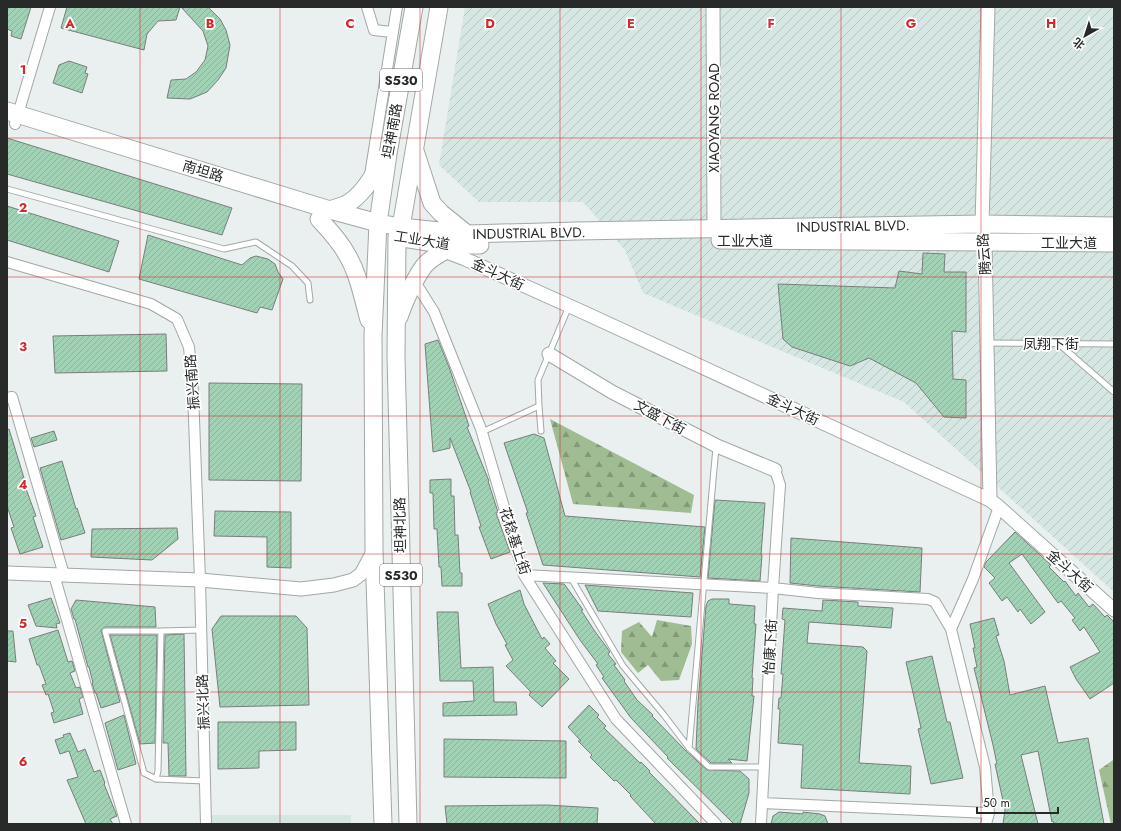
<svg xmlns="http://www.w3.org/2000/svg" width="1121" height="831" viewBox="0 0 1121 831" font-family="Jost,'Noto Sans SC',sans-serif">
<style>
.built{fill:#d6e6e2}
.industrial{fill:url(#industrial-furrows)}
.forest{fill:url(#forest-firs)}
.building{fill:url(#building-hatch);stroke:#797e7b}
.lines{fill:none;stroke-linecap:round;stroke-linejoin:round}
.service-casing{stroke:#a1a8a6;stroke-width:7}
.minor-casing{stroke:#a1a8a6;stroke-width:12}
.tertiary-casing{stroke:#a1a8a6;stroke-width:15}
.primary-casing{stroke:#a1a8a6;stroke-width:19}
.service{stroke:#fff;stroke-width:5}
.minor{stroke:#fff;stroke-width:10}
.tertiary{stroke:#fff;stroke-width:13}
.primary{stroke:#fff;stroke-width:17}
.grid{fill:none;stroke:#d62828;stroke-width:1;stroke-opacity:0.55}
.labels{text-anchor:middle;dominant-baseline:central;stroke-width:3.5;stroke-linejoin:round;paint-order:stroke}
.shield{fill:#fff;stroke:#686a69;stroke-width:1}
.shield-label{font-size:13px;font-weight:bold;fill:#272a29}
.street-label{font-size:14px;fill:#272a29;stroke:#fff}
.grid-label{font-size:13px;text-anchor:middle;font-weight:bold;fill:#d62828;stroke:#fff;stroke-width:3.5;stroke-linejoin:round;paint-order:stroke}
</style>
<defs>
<pattern id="industrial-furrows" width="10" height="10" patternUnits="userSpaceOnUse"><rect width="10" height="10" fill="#d6e6e2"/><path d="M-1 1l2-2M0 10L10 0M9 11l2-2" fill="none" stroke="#b8c5c2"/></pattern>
<pattern id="forest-firs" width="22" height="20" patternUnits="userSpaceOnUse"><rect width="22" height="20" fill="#9fbc92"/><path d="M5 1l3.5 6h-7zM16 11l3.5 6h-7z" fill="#829977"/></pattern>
<pattern id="building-hatch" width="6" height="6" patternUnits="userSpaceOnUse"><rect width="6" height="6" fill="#a1d2b5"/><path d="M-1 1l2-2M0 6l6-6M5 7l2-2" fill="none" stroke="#8bb49c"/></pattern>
</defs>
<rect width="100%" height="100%" fill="#e9f0ef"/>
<!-- built -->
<path class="built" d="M206,815H351V824H206Z"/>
<!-- industrial -->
<path class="industrial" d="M465,7H1114V592L904,402L643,293L625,250L583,202H479L439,165Z"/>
<!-- forest -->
<path class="forest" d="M550,419L694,495L691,513L573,504Z
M657,620L691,626L692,644L679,680L661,681L648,665L638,673L621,652L622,631L639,622L652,637Z
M1113,760L1114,761V824H1111L1099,770Z"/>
<!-- building -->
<path class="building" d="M7,7H31L21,39L11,36L12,31L7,29Z
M67,7H180L176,20L158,21L147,34L144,50L61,28Z
M181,7H208L220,19L226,30L230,45L226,68L218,80L207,92L190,99L167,98L171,80L186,79L196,72L205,60L208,46L203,31Z
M69,61L87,67L85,73L88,74L82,93L53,83L59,65Z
M7,138L232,208L222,235L7,174Z
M7,206L119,241L109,272L7,240Z
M148,235L242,265L250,258L256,256L268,259L275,264L278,272L283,279L272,310L260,307L257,313L139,279Z
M923,253L945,254L944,272H966V332L952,331L953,379L966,380V418L944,417L916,383L869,358L850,366L792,347L783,339L778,284L895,288L899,271L922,274Z
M166,334L167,371L55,373L53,336Z
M438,340L449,367L469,426L467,427L489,481H488L498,512L496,513L510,552L491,559L479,527L481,526L470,492H471L450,438V448L433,452L425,344Z
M209,383L302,384L301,481L209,480Z
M9,429L24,478H22L36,516L33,517L43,547L20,554L11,528L14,527L7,506V430Z
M54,431L57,440L34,447L31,438Z
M534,434L544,438L565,516L705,527L700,577L543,565L526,513H528L504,443Z
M62,461L76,509L77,508L85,533L61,540L40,468Z
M451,479V496H454L455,535H458L460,573H462V586H442L441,567H439L437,529H434L433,493H430V480Z
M715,500L765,503L761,555H762L760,581L708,578Z
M215,511L291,512V568L267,567V537L214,536Z
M177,528L178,539L152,560L91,557L92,529Z
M1015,532L1051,565L1049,567L1064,582L1065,581L1076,596L1078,593L1089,607L1093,604L1105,617L1107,615L1114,622V683L1090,699L1076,679L1070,667L1100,652L1084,627L1080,631L1072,620L1075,618L1061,601L1058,603L1022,554L1009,563L1045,612L1031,624L1020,609L1018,612L1007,597L1002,601L989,583L995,578L984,567L986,562Z
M791,538L922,548L920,592L818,586L790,583Z
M543,583L564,584L565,585L583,610H581L594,630L610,652L608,654L616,664L614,665L625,680L624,681L637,700L653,715L652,716L686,751L707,770L740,771L749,779V793L740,824H734L667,758L668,757L631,718L602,678L604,677L596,665L598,664L580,640Z
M585,585L693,593L691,617L598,611Z
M520,590L524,604L542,639L544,637L550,644L545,648L556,661L553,663L569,679L542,707L529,695L531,692L506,666L513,660L505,645L507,644L496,624L488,604Z
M51,598L60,623L56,624L57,628L36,626L28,605Z
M712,599H729V604L755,606L754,624H756L752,678H753L752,696H754L747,761L728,759L732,763H711L696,749L698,703L706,606L708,601Z
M76,600L155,607L156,627H105L101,630L120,702L101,708L96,693H95L92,683H93L89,667H88L75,619H74L71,609Z
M823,600L858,602V606L893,608L891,628L809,622L807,643L863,647L867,651L859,763L911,766L910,794L801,788L803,745L778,743L780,709H778L779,698H781L783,674H781L785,620L782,619L783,608L822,611Z
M437,612H458L461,668L493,667L494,702H516L517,715L443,716V703L474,701L473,681H440Z
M221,616H296L307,628L309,705L220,707L212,629Z
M994,618L999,635L996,636L1004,661L1010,695L1045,686L1058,743L1088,738L1104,824H1054L1053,821L1052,822L1038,751L1021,755L1038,824H1003L1005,810L995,764H997L993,745L974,668L977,667L973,648H975L970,624Z
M58,630L68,662L72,661L75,671L70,673L76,688L80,687L83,697L79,699L83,714L54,723L51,713L54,712L48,694L46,695L42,685L46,684L39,665H37L29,639Z
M7,631H13L16,662L7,661Z
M184,634L186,776H169L168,743H163L165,635Z
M110,635H157L155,743L140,744Z
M932,656L947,722H950L963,778L931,784L918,729L921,728L906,662Z
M589,705L599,715L597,717L606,726L604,728L640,763L641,762L650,771L649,772L700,824H656L630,796L631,795L616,780L614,781L590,757L592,755L578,741H581L568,727Z
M124,715L136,764L118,770L105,723Z
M218,722H296V750L259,751V768L218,769Z
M70,733L78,752L85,749L94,772L100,770L105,783L104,784L117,816L110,819L113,824H86L67,780L78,777L69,751L60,754L55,740L64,737L63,735Z
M444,739L566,741V778L444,777Z
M547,805L598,808L597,824H447L445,806Z
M779,812L803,814V812L820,814L825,816L828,824H771L773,816Z"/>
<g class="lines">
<defs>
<path id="service" d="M7,189L224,249L256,242L292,266L308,283L310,300
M987,343L1114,344
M1059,344L1114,392
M541,431L539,406L538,380L569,306
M482,432L539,406
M571,578L623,666L664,715L689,748L709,767H764
M161,631H105L144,773L156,779L158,771L161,631L201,630
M689,748L716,447
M156,779L205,781"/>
<path id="minor" d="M367,7L374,30L392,32
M15,124L50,7
M370,175L397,7
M7,262L151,304L177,319L189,347L193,392L200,580L206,824
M415,282L434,312L481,429L524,575L616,719L716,824
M7,398L12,397L64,575
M54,575L126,824
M524,575L773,588L818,593L928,599L935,602L951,629
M762,803L989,813
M761,824L773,588L780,485L775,470
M986,824L989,813L985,767L951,629L973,579L999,507"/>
<path id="tertiary" d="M713,7L714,229
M988,7L982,224L985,243L990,500
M444,251L465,259L585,313L990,500L999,507L1114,610
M549,354L612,392L717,446L775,470
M7,573L200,580L301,589L334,585L353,580L361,574L374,550"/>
<path id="primary" d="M7,111L330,210L378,223L401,227L468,234L577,231L982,224L1114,226
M415,151L432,203L441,213L467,234
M330,210C334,208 340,207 345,205C363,196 374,174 385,157
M319,219C328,229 339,240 346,253C358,272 363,298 369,320
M403,238L447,245H480
M720,240L1114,243
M399,317C404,302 415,278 424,266C431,257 445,251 455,245
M383,824L374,550L373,336L378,223L388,154L414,7
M408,824L396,357L397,237L401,227L439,7"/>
</defs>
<!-- service casing -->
<use href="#service" class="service-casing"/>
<!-- minor casing -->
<use href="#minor" class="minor-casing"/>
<!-- tertiary casing -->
<use href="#tertiary" class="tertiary-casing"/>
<!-- primary casing -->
<use href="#primary" class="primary-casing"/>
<!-- service -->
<use href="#service" class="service"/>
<!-- minor -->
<use href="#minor" class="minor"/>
<!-- tertiary -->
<use href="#tertiary" class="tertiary"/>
<!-- primary -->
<use href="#primary" class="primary"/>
</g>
<!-- grid -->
<path class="grid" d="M140,7V824M280,7V824M420,7V824M560,7V824M701,7V824M841,7V824M981,7V824M7,138H1114M7,277H1114M7,416H1114M7,554H1114M7,692H1114"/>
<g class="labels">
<!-- shield labels -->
<g class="shield">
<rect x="380" y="69" width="42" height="22" rx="3"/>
<rect x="380" y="564" width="42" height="22" rx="3"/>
</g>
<g class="shield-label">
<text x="401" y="80">S530</text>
<text x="401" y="575">S530</text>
</g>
<!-- street labels -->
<g class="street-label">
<text transform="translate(714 118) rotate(-90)">XIAOYANG ROAD</text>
<text transform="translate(392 131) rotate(-80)">坦神南路</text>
<text transform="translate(203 171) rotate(17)">南坦路</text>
<text transform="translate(853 226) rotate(-1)">INDUSTRIAL BLVD.</text>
<text transform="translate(529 233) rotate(-1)">INDUSTRIAL BLVD.</text>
<text transform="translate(422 240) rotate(9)">工业大道</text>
<text x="745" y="241">工业大道</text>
<text x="1069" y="243">工业大道</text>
<text transform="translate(984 254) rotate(-94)">腾云路</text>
<text transform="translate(498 274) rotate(25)">金斗大街</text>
<text x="1051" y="344">凤翔下街</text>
<text transform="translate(192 382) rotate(-94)">振兴南路</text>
<text transform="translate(793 409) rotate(25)">金斗大街</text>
<text transform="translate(660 417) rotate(28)">文盛下街</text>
<text transform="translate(400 525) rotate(-91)">坦神北路</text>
<text transform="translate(515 541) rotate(72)">花稔基上街</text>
<text transform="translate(1070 571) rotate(42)">金斗大街</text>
<text transform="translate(770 647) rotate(-87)">怡康下街</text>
<text transform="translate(203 702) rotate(-92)">振兴北路</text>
</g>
</g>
<g class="grid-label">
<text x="70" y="28">A</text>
<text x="210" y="28">B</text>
<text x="350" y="28">C</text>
<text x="490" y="28">D</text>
<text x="631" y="28">E</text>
<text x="771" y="28">F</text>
<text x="911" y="28">G</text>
<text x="1051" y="28">H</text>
<text x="23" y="74">1</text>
<text x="23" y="212">2</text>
<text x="23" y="351">3</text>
<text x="23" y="489">4</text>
<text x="23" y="628">5</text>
<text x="23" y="766">6</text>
</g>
<!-- border -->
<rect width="1121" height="831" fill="none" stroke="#272a29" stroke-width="16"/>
<!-- north arrow -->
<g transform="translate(1085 36) rotate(219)" stroke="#ffffff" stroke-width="3" paint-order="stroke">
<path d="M0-3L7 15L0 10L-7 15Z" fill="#272a29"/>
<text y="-6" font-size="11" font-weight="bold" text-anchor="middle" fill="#272a29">北</text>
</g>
<!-- scale -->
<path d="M977 807v6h81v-6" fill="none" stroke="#272a29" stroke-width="2"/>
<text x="983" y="807" font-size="12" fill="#272a29" stroke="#ffffff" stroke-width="3" paint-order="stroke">50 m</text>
</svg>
